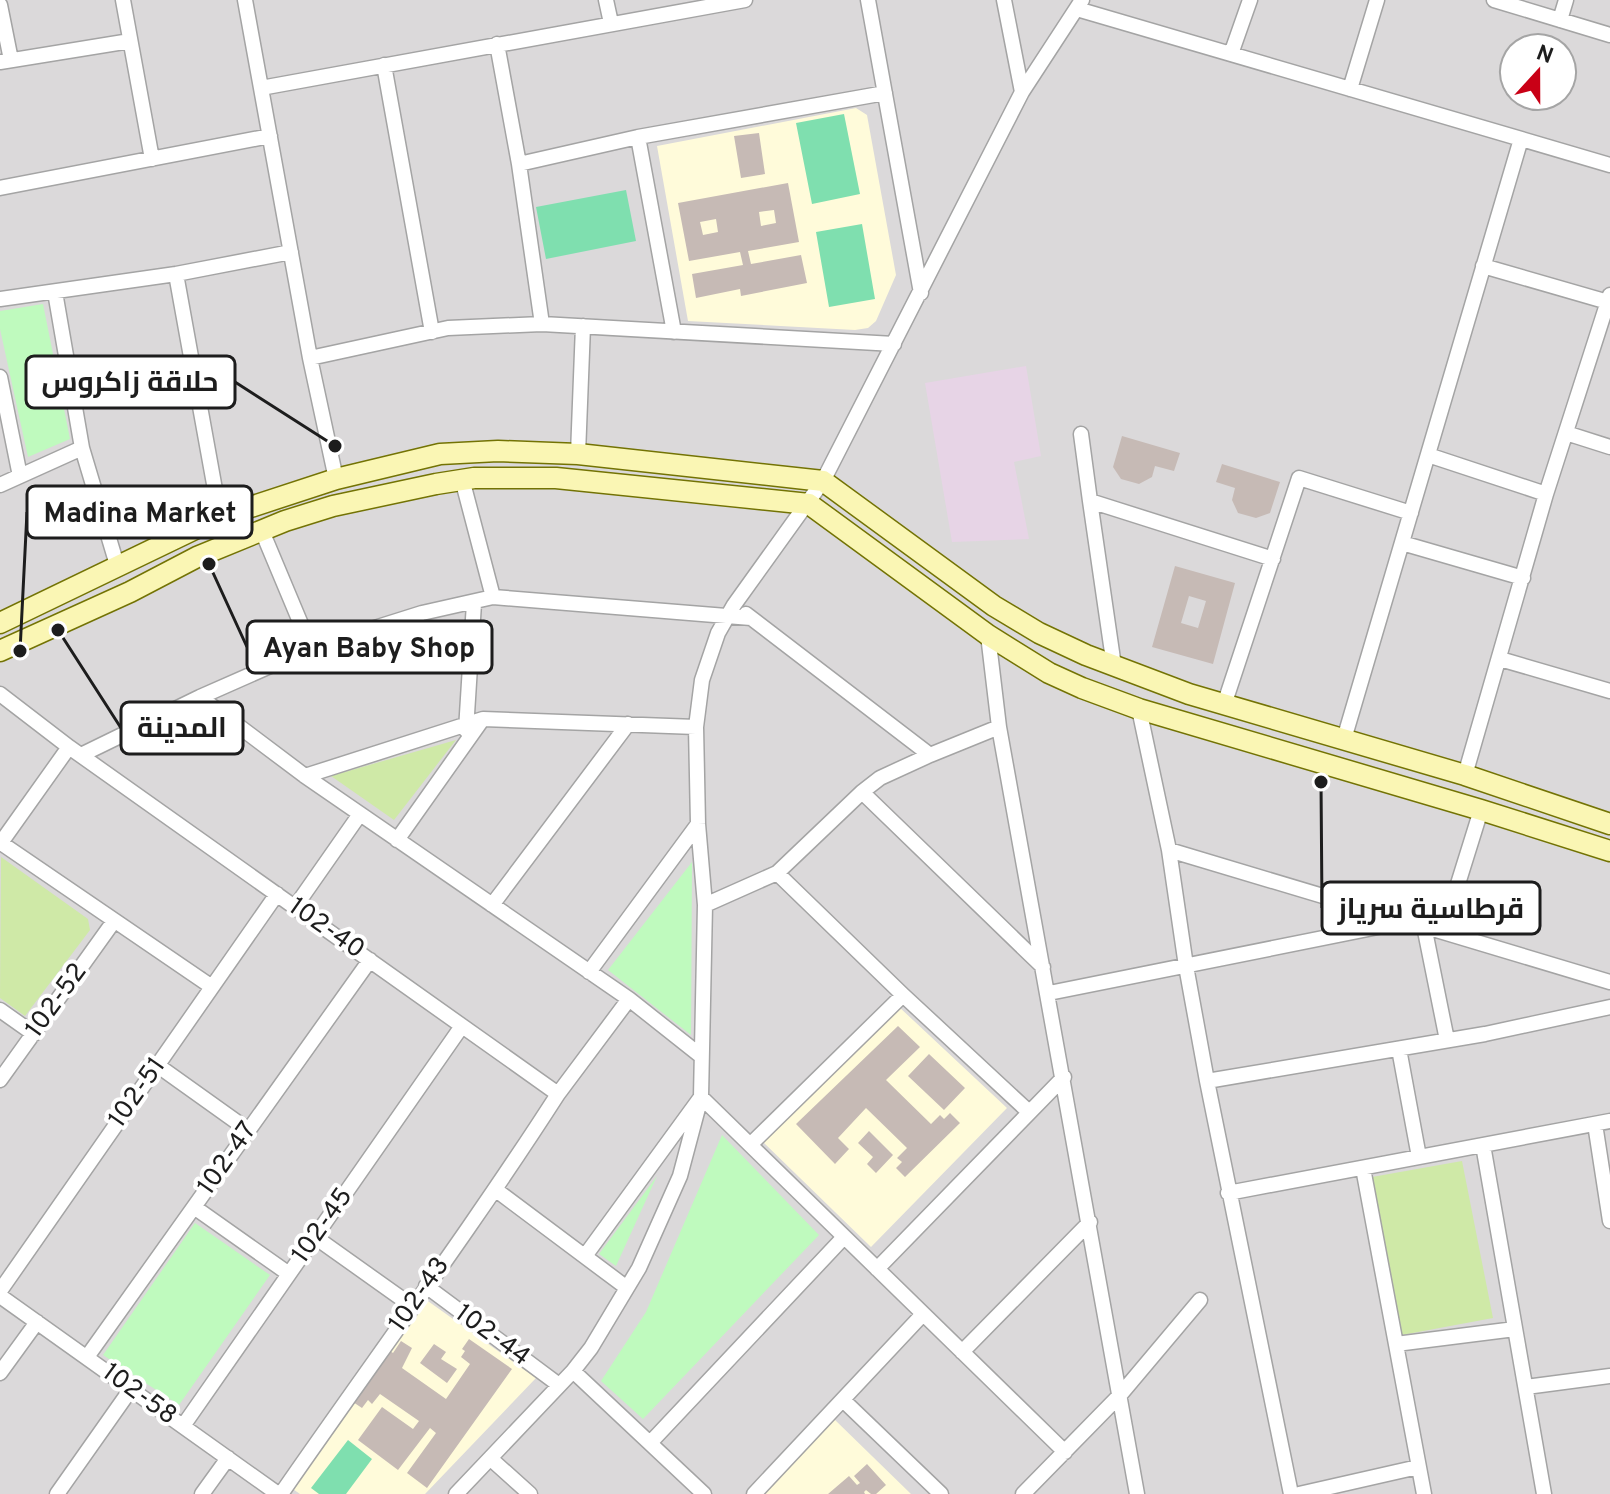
<svg xmlns="http://www.w3.org/2000/svg" width="1610" height="1494" viewBox="0 0 1610 1494" font-family="Overpass,Cairo,sans-serif">
<style>
.residential{fill:#dbd9da;fill-rule:evenodd}
.industrial{fill:#e7d4e6}
.education{fill:#fffbda}
.grass{fill:#cfe9a7}
.park{fill:#bffabe}
.pitch{fill:#7fdfaf}
.building{fill:#c6bab5;fill-rule:evenodd}
.lines{fill:none;stroke-linecap:round;stroke-linejoin:round}
.minor-casing{stroke:#a4a4a4;stroke-width:17}
.secondary-casing{stroke:#737304;stroke-width:23}
.minor{stroke:#fff;stroke-width:14}
.secondary{stroke:#faf6b4;stroke-width:20}
.labels{text-anchor:middle;dominant-baseline:central;stroke-width:8;stroke-linejoin:round;paint-order:stroke}
.street-label{font-size:26px;fill:#1d1d1d;stroke:#fff}
.leader{fill:none;stroke:#1d1d1d;stroke-width:3}
.callout-dot{fill:#1d1d1d;stroke:#fff;stroke-width:3}
.callout{fill:#fff;stroke:#1d1d1d;stroke-width:3}
.callout-label{font-size:28px;text-anchor:middle;font-weight:bold;fill:#1d1d1d}
</style>
<rect width="100%" height="100%" fill="#eee9e2"/>
<!-- residential -->
<path class="residential" d="M0,0H1610V1494H0ZM1514,48H1562V96H1514Z"/>
<!-- industrial -->
<path class="industrial" d="M1026,366L1041,456L1014,462L1029,539L952,542L925,383Z"/>
<!-- education -->
<path class="education" d="M856,108L867,115L896,275L876,321L868,328L855,330L688,321L657,146Z
M898,1006L1007,1108L871,1247L763,1142Z
M425,1299L536,1378L425,1494H300L290,1487Z
M834,1419L911,1494H764Z"/>
<!-- grass -->
<path class="grass" d="M456,740L394,820L331,776Z
M1,857L88,919L90,930L25,1016L0,998Z
M1462,1161L1493,1318L1402,1335L1372,1177Z"/>
<!-- park -->
<path class="park" d="M43,304L70,439L28,457L0,329V311Z
M692,862L691,1035L608,970Z
M722,1135L819,1235L643,1419L601,1381L646,1312Z
M657,1176L616,1266L599,1254Z
M195,1223L270,1275L179,1405L103,1355Z"/>
<!-- pitch -->
<path class="pitch" d="M844,114L860,194L812,204L796,123Z
M626,190L636,241L546,259L536,207Z
M862,224L875,299L829,307L816,232Z
M348,1440L372,1459L346,1494H319L311,1488Z"/>
<!-- building -->
<path class="building" d="M759,133L765,174L741,178L734,136Z
M788,183L799,242L748,251L751,264L801,255L807,283L741,296L740,289L696,298L692,274L743,265L740,252L689,261L678,203ZM774,210L776,223L761,226L759,212ZM716,219L718,232L703,235L700,222Z
M1122,436L1180,453L1174,471L1155,466L1152,477L1139,484L1121,479L1113,467Z
M1222,464L1280,482L1270,513L1256,518L1238,513L1232,500L1235,488L1216,482Z
M1175,566L1235,583L1213,664L1152,647ZM1189,596L1206,601L1198,628L1181,623Z
M898,1026L920,1047L886,1080L931,1124L940,1115L944,1119L950,1113L960,1123L905,1177L896,1168L902,1162L897,1158L907,1148L866,1108L838,1138L849,1149L835,1164L796,1124Z
M929,1054L965,1088L944,1110L908,1076Z
M869,1131L893,1155L876,1173L867,1164L873,1157L858,1143Z
M469,1339L512,1369L427,1488L407,1473L436,1433L430,1428L398,1470L358,1440L382,1407L413,1429L419,1421L380,1394L372,1404L368,1400L362,1408L353,1402L390,1351L393,1353L401,1341L412,1348L402,1368L446,1399L470,1364L461,1357L465,1351L462,1349Z
M434,1344L446,1352L441,1359L457,1369L447,1383L420,1363Z
M867,1464L886,1485L876,1494H871L866,1490L864,1492L865,1494H828L849,1476L857,1485L860,1483L854,1476Z"/>
<g class="lines">
<defs>
<path id="minor" d="M123,0L152,159
M245,0L310,358L336,479
M606,0L611,23
M868,0L921,293
M1004,0L1022,92
M1494,0L1610,35
M0,5L11,60
M1077,9L1610,165
M1560,20L1566,0
M497,44L519,164L542,324
M1231,54L1250,0
M0,62L130,41
M384,65L432,332
M261,88L745,0
M1350,89L1377,0
M638,137L674,332
M519,164L638,137L885,93
M0,188L270,136
M1483,266L1608,302
M176,274L220,517
M55,292L82,448
M0,299L176,274L291,252
M310,358L448,328L542,324L894,344
M0,377L20,476
M1566,433L1610,447
M1081,434L1090,501
M578,454L583,326
M1428,455L1546,494
M462,479L493,597
M0,485L82,448L117,565
M262,531L311,648
M1402,543L1523,578
M746,614L930,755
M988,635L999,727L1137,1494
M1500,659L1610,691
M1114,666L1090,501L1273,559
M0,694L69,747L558,1094L629,999
M200,697L305,776L629,999L701,1056
M1224,705L1299,478L1411,513
M1139,709L1169,850L1186,966L1207,1081L1291,1494
M466,730L474,603
M1344,739L1521,139
M81,755L200,697L311,648L422,613L493,597L751,618
M1465,775L1546,494L1610,295
M305,776L483,719L696,727
M862,792L1043,967
M397,840L482,720
M1,843L212,987
M0,844L69,747
M1169,850L1610,982
M777,873L903,995L1029,1112
M492,905L628,724
M705,905L777,873L862,792L880,778L930,755L999,727
M295,907L360,814
M1424,926L1447,1040
M1443,932L1481,810
M589,972L698,824
M1049,993L1403,922
M0,1010L34,1034
M1399,1049L1419,1157
M157,1065L248,1130
M0,1080L114,921
M1207,1081L1485,1034L1610,1007
M1595,1124L1610,1221
M751,1144L903,995
M1483,1145L1544,1494
M1363,1168L1424,1494
M496,1190L627,1288
M1228,1193L1610,1121
M194,1207L289,1274
M315,1237L412,1306
M585,1256L701,1097L1065,1452
M877,1269L1064,1077
M426,1286L559,1385
M0,1291L277,894
M0,1296L278,1494
M1396,1344L1515,1329
M962,1352L1090,1222
M87,1357L370,960
M573,1371L704,1494
M0,1373L37,1322
M1526,1387L1610,1376
M844,1401L941,1494
M183,1426L462,1026
M650,1443L844,1237
M491,1459L530,1494
M57,1494L131,1389
M202,1494L228,1458
M281,1494C373,1361 470,1231 558,1094
M456,1494L573,1371L591,1348L639,1268L680,1176L701,1097L705,905L698,824L696,727L702,680L718,633L734,605L823,481L1022,92L1082,0
M754,1494L923,1314
M1023,1494L1120,1395L1200,1300
M1299,1494L1418,1467"/>
<path id="secondary" d="M0,623L220,517L336,479L440,454L498,451L578,454L823,481L994,606L1039,633L1086,655L1189,694L1465,775L1610,824
M0,651L130,592L197,557L285,521L333,506L436,484L474,478H556L809,504L988,635L1049,673L1082,688L1139,709L1481,810L1610,851"/>
</defs>
<!-- minor casing -->
<use href="#minor" class="minor-casing"/>
<!-- secondary casing -->
<use href="#secondary" class="secondary-casing"/>
<!-- minor -->
<use href="#minor" class="minor"/>
<!-- secondary -->
<use href="#secondary" class="secondary"/>
</g>
<g class="labels">
<!-- street labels -->
<g class="street-label">
<text transform="translate(326 929) rotate(35)">102-40</text>
<text transform="translate(57 1001) rotate(-54)">102-52</text>
<text transform="translate(138 1093) rotate(-55)">102-51</text>
<text transform="translate(228 1159) rotate(-55)">102-47</text>
<text transform="translate(323 1226) rotate(-55)">102-45</text>
<text transform="translate(420 1295) rotate(-55)">102-43</text>
<text transform="translate(492 1336) rotate(36)">102-44</text>
<text transform="translate(139 1395) rotate(36)">102-58</text>
</g>
</g>
<!-- callouts -->
<path class="leader" d="M335 446L235 382M20 651L27 512M209 564L247 647M58 630L121 728M1321 782L1322 908"/>
<g class="callout-dot">
<circle cx="335" cy="446" r="8"/>
<circle cx="20" cy="651" r="8"/>
<circle cx="209" cy="564" r="8"/>
<circle cx="58" cy="630" r="8"/>
<circle cx="1321" cy="782" r="8"/>
</g>
<g class="callout">
<rect x="26" y="356" width="209" height="52" rx="8"/>
<rect x="27" y="486" width="225" height="52" rx="8"/>
<rect x="247" y="621" width="245" height="52" rx="8"/>
<rect x="121" y="702" width="122" height="52" rx="8"/>
<rect x="1322" y="882" width="218" height="52" rx="8"/>
</g>
<g class="callout-label">
<text x="130" y="391">حلاقة زاکروس</text>
<text x="140" y="522">Madina Market</text>
<text x="369" y="657">Ayan Baby Shop</text>
<text x="182" y="737">المدينة</text>
<text x="1431" y="918">قرطاسية سرياز</text>
</g>
<!-- north arrow -->
<g transform="translate(1538 72) rotate(21)"><circle r="38" fill="#ffffff" stroke="#a5a5a5" stroke-width="2"/>
<path d="M0-6L14 30L0 20L-14 30Z" fill="#c90016"/>
<text y="-12" font-size="22" font-weight="bold" text-anchor="middle" fill="#1d1d1d">N</text>
</g>
</svg>
